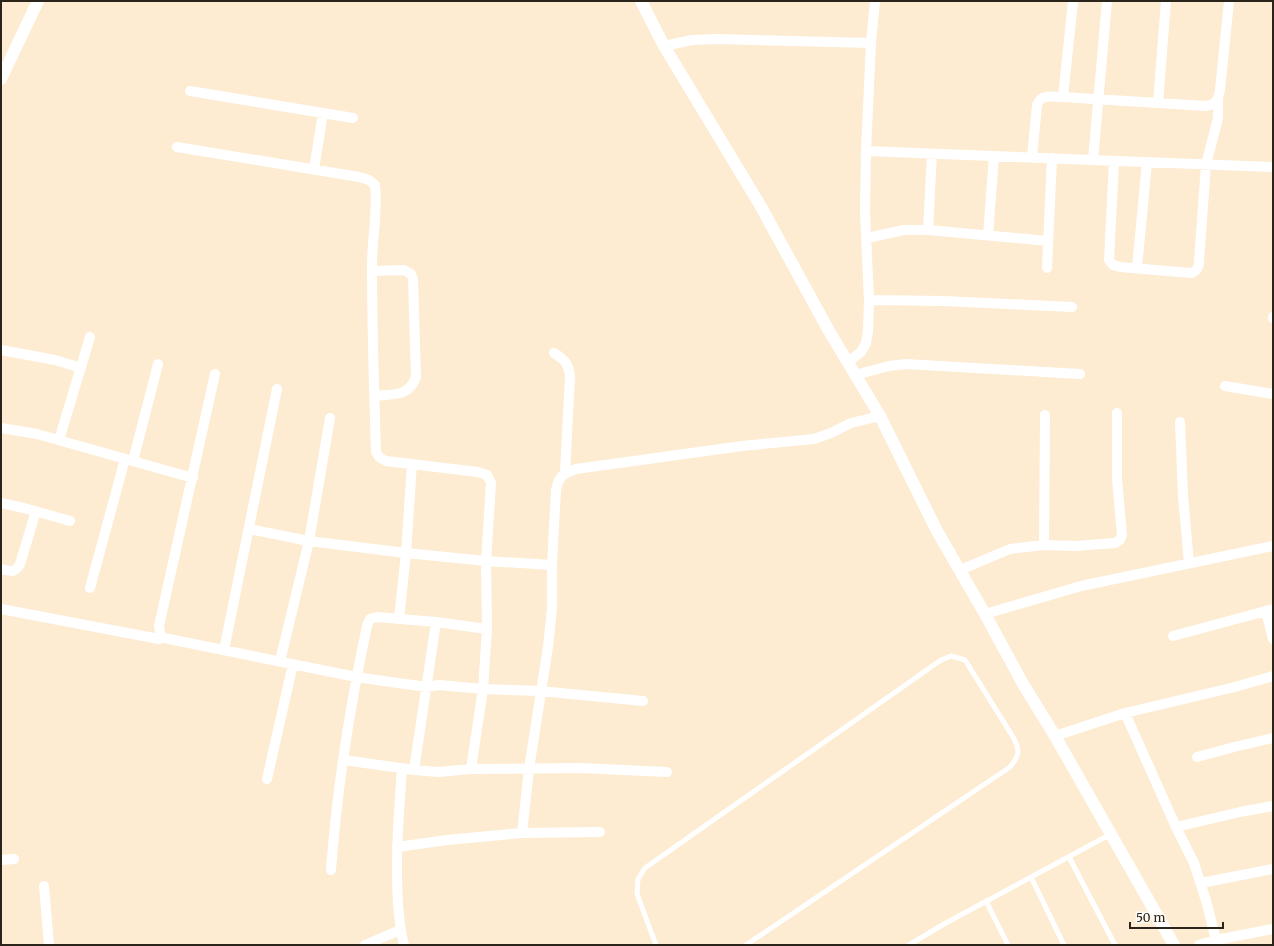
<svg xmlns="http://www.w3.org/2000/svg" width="1274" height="946" viewBox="0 0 1274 946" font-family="Merriweather,serif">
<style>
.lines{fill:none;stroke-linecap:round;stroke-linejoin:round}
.service{stroke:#fff;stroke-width:5}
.minor{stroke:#fff;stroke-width:10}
.tertiary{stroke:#fff;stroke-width:12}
</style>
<rect width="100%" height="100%" fill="#fdecd2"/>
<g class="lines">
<!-- service -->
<path class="service" d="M1069,857L1115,945
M1031,877L1064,945
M986,901L1008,945
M656,945L637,894L638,879L645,868L941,660L951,656L965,660L1013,737C1020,750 1020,755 1010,767L746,945
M909,945L944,924L1111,834"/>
<!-- minor -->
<path class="minor" d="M664,46L692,40L716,39L871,43
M190,91L353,118
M1063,97L1073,1
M1158,103L1166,1
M177,147L359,177L369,180L375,185C378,211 372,238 372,265C372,327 374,389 376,452L379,457L386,461L478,472L487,475L491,483L486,561L487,629L483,689L471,769
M866,151L1273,167
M1032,157L1037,105C1041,93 1053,97 1063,97L1206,106C1217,104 1218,100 1220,90L1229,1
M1093,160L1107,1
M1114,161L1109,260L1113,265L1120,267L1191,273C1197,271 1199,268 1199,261L1206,165L1218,118V99
M314,169L323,113
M928,230L932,154
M988,235L994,156
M867,238L904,230H928L1048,241
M1047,268L1052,158
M1137,268L1147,162
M372,271L404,270L411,274L413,279L416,377C409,397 393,394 374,396
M869,300L944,301L1072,307
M1273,317V318
M1,350L55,360L81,368
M554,353C565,360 568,363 570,376L565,473
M848,362L861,352L866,343L868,331L869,300L865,212L866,151L871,43L875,1
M215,374L159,626L160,633L164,638L356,677L426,687L439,685L483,689L540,691L643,701
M855,375L889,366L906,364L1080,374
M1225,386L1273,394
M1180,422L1183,496L1189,563
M1,428L37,434L193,478
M59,440L90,337
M133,461L158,364
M1,503L24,508L70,521
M249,529L309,541L406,553L486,561L552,565
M1044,545L1045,415
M1,569C11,571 14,574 20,564L36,511
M960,570L1010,549L1044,545L1075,546L1115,543L1120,540L1122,535L1117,479V413
M90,588L125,459
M1,609L159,639
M1266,611L1273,639
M985,614L1081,586L1273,546
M399,619L406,553L412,464
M1173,636L1273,609
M224,650L277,389
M280,661L309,541L330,418
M1125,713L1176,827L1194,863L1207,904L1216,940
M1055,736L1125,713L1235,687L1273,676
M1197,757L1234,747L1273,738
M344,760L414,770L438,772L471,769L581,768L667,772
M402,768C399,813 395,858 398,903C399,917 400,931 404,945
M414,770L436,622
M267,779L293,664
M1176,827L1240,812L1273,806
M522,833L529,769L548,647L552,608V565L556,490C559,476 562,474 576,469L742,446L814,439L831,433L851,423L880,416
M397,847L447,840L522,833L600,832
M1,860L14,859
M331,870C337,788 350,706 367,626L370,619L377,617L436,622L487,629
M1201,883L1273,869
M44,886L49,945
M365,945L400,930
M1199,945L1216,940L1273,929"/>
<!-- tertiary -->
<path class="tertiary" d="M641,1L664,46L760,205L829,331L880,416L937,531L985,614L1023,684L1055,736L1174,945
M1,79L38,1"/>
</g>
<!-- border -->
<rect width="1274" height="946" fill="none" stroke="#2b241b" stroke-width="4"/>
<!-- scale -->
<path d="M1130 922v6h93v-6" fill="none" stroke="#2b241b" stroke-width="2"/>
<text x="1136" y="922" font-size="12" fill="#2b241b" stroke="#fefbf6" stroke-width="3" paint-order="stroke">50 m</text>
</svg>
